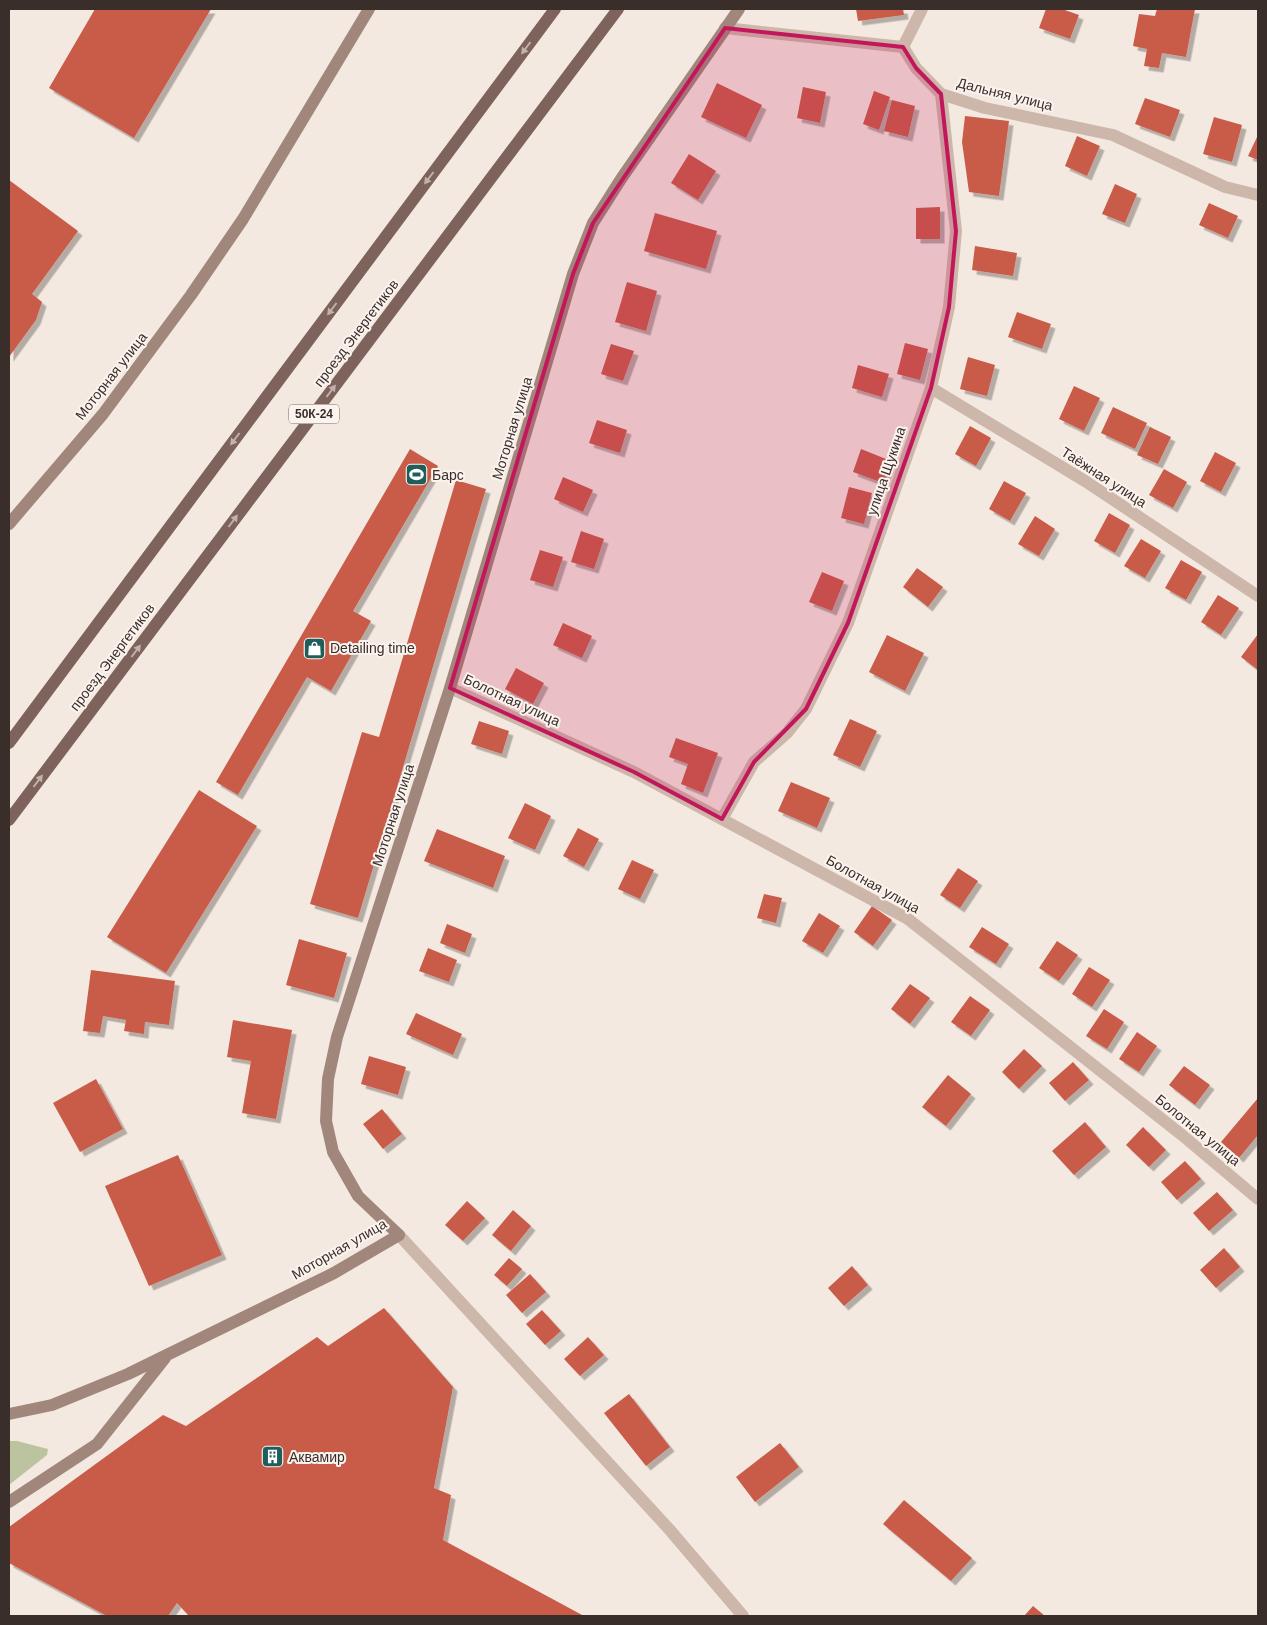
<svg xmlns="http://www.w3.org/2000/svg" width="1267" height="1625" viewBox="0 0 1267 1625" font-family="Helvetica,sans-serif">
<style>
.green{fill:#bbc49f}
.building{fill:#c95c49;filter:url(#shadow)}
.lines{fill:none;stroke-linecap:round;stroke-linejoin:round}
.street{stroke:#cdb7ab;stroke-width:12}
.secondary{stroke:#a1867c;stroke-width:12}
.primary{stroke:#7d635b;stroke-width:12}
.oneway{fill:#c2b2ab}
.marked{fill:#c2185b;fill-opacity:0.2;stroke:#c2185b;stroke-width:4;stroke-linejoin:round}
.labels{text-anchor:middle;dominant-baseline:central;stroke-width:4;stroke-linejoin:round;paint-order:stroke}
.shield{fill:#fbf3ed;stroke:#746964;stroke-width:1}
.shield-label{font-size:12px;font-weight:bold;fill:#3a2e2a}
.street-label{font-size:14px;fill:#3a2e2a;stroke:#fbf3ed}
.poi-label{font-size:14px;fill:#3a2e2a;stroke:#fbf3ed;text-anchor:start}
</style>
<defs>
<filter id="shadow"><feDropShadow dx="4.5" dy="4.5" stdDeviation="0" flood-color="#0004"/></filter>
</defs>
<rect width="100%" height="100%" fill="#f4e9e0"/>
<!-- green -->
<path class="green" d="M9,1441H17L48,1449L47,1455L9,1485Z"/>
<!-- building -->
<path class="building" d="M95,9H211L134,138L49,88Z
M856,9H903L904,15L858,21Z
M1046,9H1062L1079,15L1070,39L1039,28Z
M1157,9H1195L1186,57L1162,53L1159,68L1144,66L1147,49L1133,46L1139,14L1155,16Z
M717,83L762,105L746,138L701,117Z
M803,87L826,92L820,123L797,118Z
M874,91L890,97L879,130L863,124Z
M1145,98L1180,110L1170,137L1135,124Z
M892,100L915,106L908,137L884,131Z
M965,116L1009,121L999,196L969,192L962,142Z
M1214,117L1242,125L1232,162L1203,154Z
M1258,135V160L1248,156Z
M1077,136L1100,146L1087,176L1065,166Z
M689,154L716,171L698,200L671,183Z
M9,180L78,231L32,294L42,302L36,320L9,357Z
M1115,184L1137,194L1125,223L1102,214Z
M1209,203L1238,216L1228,238L1199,225Z
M940,207V239H916V208Z
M655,213L717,231L706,269L644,251Z
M975,246L1017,253L1013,276L972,270Z
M627,282L657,291L646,331L615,322Z
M1017,312L1051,324L1042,349L1008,337Z
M905,343L928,349L920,380L897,374Z
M611,344L634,351L623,381L601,374Z
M968,357L995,365L987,396L960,389Z
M858,365L889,374L882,397L852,388Z
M1074,386L1100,398L1084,431L1059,419Z
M1113,407L1147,423L1135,449L1101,433Z
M597,420L627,430L620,453L589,443Z
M970,426L991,438L976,466L955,454Z
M1150,427L1171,437L1158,464L1137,455Z
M410,449L438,466L353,611L371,621L331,691L307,677L238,795L216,782Z
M861,449L891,461L883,483L853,472Z
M1215,452L1236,463L1221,492L1200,481Z
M1164,469L1187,482L1173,508L1149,495Z
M563,477L593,490L583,512L554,499Z
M456,480L486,489L358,918L310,904L362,732L379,737Z
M1004,481L1026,493L1010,521L989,509Z
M849,487L872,493L864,524L841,518Z
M1109,513L1130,525L1115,553L1094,541Z
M1035,516L1055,529L1039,556L1018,544Z
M581,531L604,539L594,569L571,562Z
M1141,539L1161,551L1145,578L1124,566Z
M540,550L563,557L553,587L530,580Z
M1181,560L1202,572L1186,600L1165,588Z
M917,568L943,587L928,607L903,587Z
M822,572L844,581L832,611L809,602Z
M1218,595L1239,608L1221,635L1201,622Z
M563,623L592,636L582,658L553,645Z
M1258,634V670L1241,657Z
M887,635L924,653L905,691L869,672Z
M516,668L544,683L533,704L505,689Z
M850,719L877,731L860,767L833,755Z
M479,721L509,731L502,754L471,744Z
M676,738L718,753L703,793L681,784L688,764L669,757Z
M791,782L830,798L817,828L778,811Z
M199,790L257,826L166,973L107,937Z
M525,803L551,816L535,850L508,838Z
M578,828L599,839L584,867L563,856Z
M437,829L505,856L493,888L424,861Z
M632,860L654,870L640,899L618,889Z
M958,868L978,881L960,908L940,895Z
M764,894L782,898L776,923L757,918Z
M872,906L892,920L873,946L854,932Z
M819,913L840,926L823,953L802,941Z
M447,924L472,934L465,953L440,943Z
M982,927L1009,944L996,964L969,947Z
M299,939L347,953L334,998L286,985Z
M1057,941L1078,955L1059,981L1039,968Z
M428,948L457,960L449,982L419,971Z
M1089,967L1110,980L1092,1007L1072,994Z
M91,970L175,981L169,1025L145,1022L144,1034L124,1031L126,1020L103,1016L100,1033L83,1031Z
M910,984L930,998L910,1024L891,1009Z
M970,996L990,1010L971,1036L951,1022Z
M1104,1009L1124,1022L1107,1049L1086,1036Z
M416,1013L462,1034L453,1055L406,1034Z
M233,1020L292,1030L276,1119L242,1113L251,1061L227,1057Z
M1137,1032L1157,1046L1139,1072L1119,1059Z
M1024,1049L1042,1066L1019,1089L1002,1072Z
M369,1056L406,1067L398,1095L361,1084Z
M1073,1062L1089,1080L1065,1101L1049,1083Z
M1184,1066L1210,1085L1195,1105L1169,1085Z
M948,1075L971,1094L946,1126L922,1107Z
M96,1079L123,1129L80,1152L53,1103Z
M1258,1098V1135L1239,1158L1221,1142Z
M382,1109L402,1134L383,1149L363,1124Z
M1085,1122L1106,1147L1074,1175L1052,1151Z
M1143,1127L1166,1150L1149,1167L1126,1145Z
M178,1155L222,1255L149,1286L105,1186Z
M1185,1161L1201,1179L1177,1200L1161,1182Z
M1217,1192L1233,1210L1209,1231L1193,1213Z
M467,1201L485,1218L463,1241L445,1225Z
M513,1210L531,1226L511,1251L492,1235Z
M1224,1248L1240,1267L1216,1288L1200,1270Z
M509,1258L522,1269L507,1286L494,1275Z
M852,1266L868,1285L844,1306L828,1288Z
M530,1274L546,1292L522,1313L506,1295Z
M384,1308L453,1387L434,1488L451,1495L443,1540L584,1616H189L177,1603L168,1616H107L9,1563V1527L163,1415L186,1426L317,1337L328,1346Z
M542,1310L561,1331L545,1345L526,1324Z
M588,1337L604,1355L580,1376L564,1359Z
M629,1394L670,1447L646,1466L604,1413Z
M780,1443L799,1467L755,1502L736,1477Z
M904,1500L972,1558L951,1581L883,1524Z
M1033,1606L1045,1616H1024Z"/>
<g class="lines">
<!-- street -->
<path class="street" d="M725,28L903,47L916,68L941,94L985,108L1113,135L1225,187L1258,195
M903,47L922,9
M931,388L1085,481L1258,596
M450,688L634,772L908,919L1182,1135L1258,1199
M722,819L754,762L787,733L806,709L848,623L931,388L949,307L956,231L941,94
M399,1235L669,1529L743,1616"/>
<!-- secondary -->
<path class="secondary" d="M9,524L103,414L191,295L243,219L369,9
M9,1414L52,1405L128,1374L334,1273L399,1235L358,1196L333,1152L326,1121L328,1079L337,1037L450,688L573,274L593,223L621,179L739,9
M9,1502L97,1444L165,1358"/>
<!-- primary -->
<path class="primary" d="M9,743L555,9
M9,820L618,9"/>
</g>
<!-- one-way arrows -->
<defs><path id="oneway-solid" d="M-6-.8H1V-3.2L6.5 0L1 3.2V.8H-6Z" transform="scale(1.25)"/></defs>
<g class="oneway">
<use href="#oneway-solid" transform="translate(526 48) rotate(127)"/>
<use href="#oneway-solid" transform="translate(429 178) rotate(127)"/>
<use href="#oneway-solid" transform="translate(332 309) rotate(127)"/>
<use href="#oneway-solid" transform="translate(331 391) rotate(-53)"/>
<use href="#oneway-solid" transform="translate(235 439) rotate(127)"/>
<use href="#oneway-solid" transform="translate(233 521) rotate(-53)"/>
<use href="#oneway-solid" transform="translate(136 651) rotate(-53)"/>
<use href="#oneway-solid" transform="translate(38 781) rotate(-53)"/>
</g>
<!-- marked area -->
<path class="marked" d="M725,28L903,47L916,68L941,94L956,231L949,307L931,388L848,623L806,709L754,762L722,819L634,772L450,688L573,274L593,223Z"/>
<!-- icons -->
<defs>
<symbol id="stadium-square" viewBox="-11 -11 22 22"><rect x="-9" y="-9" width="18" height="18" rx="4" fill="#1e5e5c" stroke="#fbf3ed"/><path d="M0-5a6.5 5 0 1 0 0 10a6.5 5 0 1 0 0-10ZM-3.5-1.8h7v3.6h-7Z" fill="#fff"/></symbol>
<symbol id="shop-square" viewBox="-11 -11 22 22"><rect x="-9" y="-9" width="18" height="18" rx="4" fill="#1e5e5c" stroke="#fbf3ed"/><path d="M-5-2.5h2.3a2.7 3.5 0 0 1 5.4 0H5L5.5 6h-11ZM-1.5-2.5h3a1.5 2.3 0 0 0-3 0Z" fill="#fff"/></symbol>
<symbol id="building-square" viewBox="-11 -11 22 22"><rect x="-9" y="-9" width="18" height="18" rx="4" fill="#1e5e5c" stroke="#fbf3ed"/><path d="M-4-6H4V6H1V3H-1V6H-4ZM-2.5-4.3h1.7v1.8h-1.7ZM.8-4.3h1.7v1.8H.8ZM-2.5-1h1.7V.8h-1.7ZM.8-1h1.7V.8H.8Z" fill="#fff"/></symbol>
</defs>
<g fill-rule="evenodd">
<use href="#stadium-square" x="404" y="462" width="25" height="25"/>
<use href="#shop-square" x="302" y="636" width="25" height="25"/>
<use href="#building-square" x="260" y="1444" width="25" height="25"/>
</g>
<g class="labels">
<!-- shield labels -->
<rect class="shield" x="289" y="404.5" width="50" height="19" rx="4"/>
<g class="shield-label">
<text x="314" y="414">50К-24</text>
</g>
<!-- street labels -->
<g class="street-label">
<text transform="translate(1005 94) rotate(14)">Дальняя улица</text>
<text transform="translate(356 333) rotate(-53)">проезд Энергетиков</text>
<text transform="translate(111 376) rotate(-52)">Моторная улица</text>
<text transform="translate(512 428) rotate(-73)">Моторная улица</text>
<text transform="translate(886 471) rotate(-71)">улица Щукина</text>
<text transform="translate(1104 477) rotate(33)">Таёжная улица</text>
<text transform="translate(112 657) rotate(-53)">проезд Энергетиков</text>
<text transform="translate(512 700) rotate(25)">Болотная улица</text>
<text transform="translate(393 815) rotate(-72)">Моторная улица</text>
<text transform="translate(873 884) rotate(29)">Болотная улица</text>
<text transform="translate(1198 1130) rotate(39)">Болотная улица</text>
<text transform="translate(339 1249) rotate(-30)">Моторная улица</text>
</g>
<!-- poi labels -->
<g class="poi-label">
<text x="432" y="475">Барс</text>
<text x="330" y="648">Detailing time</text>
<text x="289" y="1457">Аквамир</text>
</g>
</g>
<!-- border -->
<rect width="1267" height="1625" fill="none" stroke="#3a2e2a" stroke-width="20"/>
</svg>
